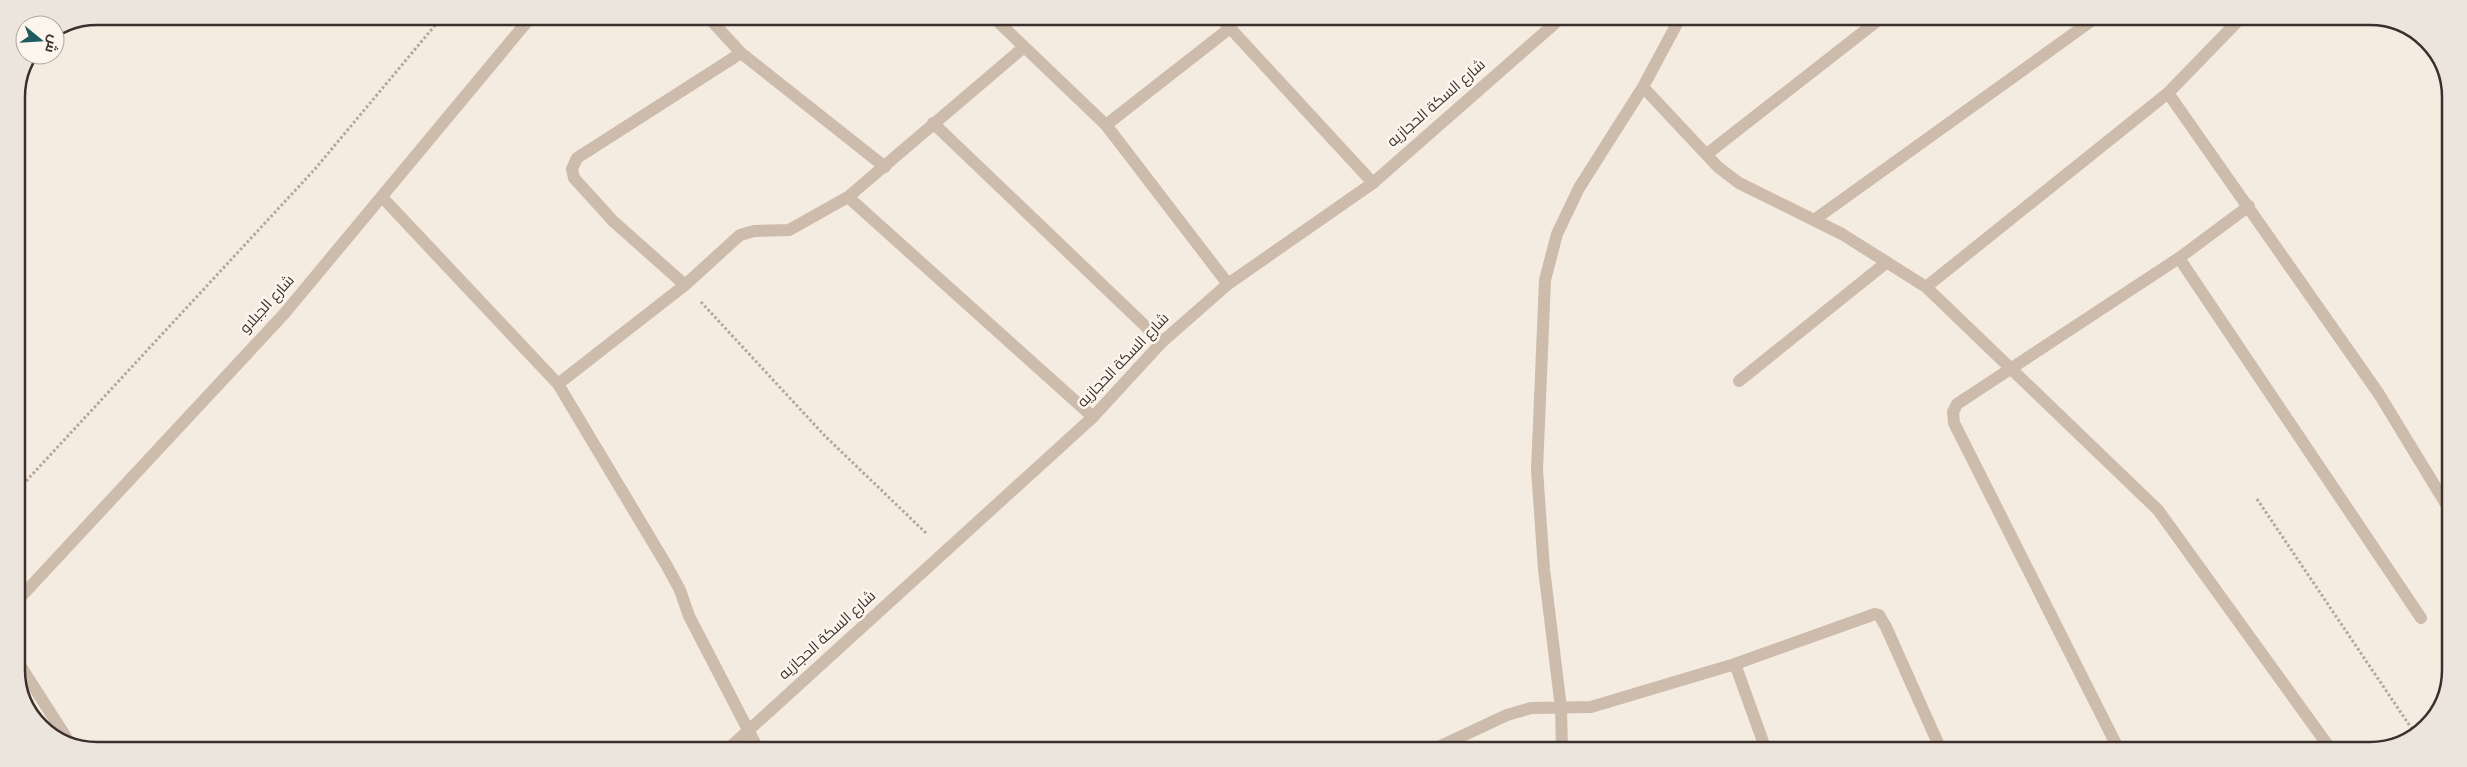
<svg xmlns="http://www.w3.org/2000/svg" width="2467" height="767" viewBox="0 0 2467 767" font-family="Overpass,Cairo,sans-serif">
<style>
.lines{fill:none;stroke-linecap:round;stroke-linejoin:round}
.path{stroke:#b9a596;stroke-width:3;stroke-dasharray:2.5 2.5;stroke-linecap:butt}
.minor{stroke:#cdbbac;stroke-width:12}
.tertiary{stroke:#cdbbac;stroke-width:12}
.labels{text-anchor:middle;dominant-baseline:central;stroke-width:5;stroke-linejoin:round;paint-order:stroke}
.street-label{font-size:15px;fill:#3b302b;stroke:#fbf5ee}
.rim{fill:none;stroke:#3b302b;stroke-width:2.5}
</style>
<rect width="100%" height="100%" fill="#f4ebe1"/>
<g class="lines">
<!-- path -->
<path class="path" d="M701,302L825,436L927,534
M16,492L315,169L442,17
M2257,499L2416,735"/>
<!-- minor -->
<path class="minor" d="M708,17L741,53L885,167
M993,17L1106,125L1228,284
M1230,28L1373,183
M1643,87L1718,167L1739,183L1842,234L1926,287L2158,510L2332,751
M2168,93L2236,23L2237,19
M933,123L1162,342
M1106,125L1230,28L1221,18
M1707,154L1881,18
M382,197L558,384L667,566L680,590L689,616L758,749
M848,197L1093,417
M1814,220L2094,19
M2179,258L2421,618
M685,285L613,221L574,178L572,169L577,158L741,53
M1926,287L2168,93L2379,394L2449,509
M1739,381L1887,262
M558,384L685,285L740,235L754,231L789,230L848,197L1024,47
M16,659L71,745
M1735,664L1766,750
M1432,750L1507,715L1531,708L1591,707L1735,664L1875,614L1879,615L1886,627L1941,750
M1562,750L1561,708L1544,569L1537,470L1545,280L1557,234L1579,188L1643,87L1680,18
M2119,750L1954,423L1953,412L1957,404L2179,258L2249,206"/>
<!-- tertiary -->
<path class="tertiary" d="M16,602L284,314L531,17
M728,749L1093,417L1162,342L1228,284L1373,183L1561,18"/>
</g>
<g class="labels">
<!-- street labels -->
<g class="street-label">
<text transform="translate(1437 104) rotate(-41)">شارع السكة الحجازيه</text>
<text transform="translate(268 305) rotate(-48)">شارع الجبلاو</text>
<text transform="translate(1124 361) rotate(-46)">شارع السكة الحجازيه</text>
<text transform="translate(828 636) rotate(-42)">شارع السكة الحجازيه</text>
</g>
</g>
<!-- crop -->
<path d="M0 0H2467V767H0ZM97 25H2370A72 72 0 0 1 2442 97V670A72 72 0 0 1 2370 742H97A72 72 0 0 1 25 670V97A72 72 0 0 1 97 25Z" fill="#ece5de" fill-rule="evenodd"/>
<path class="rim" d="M97 25H2370A72 72 0 0 1 2442 97V670A72 72 0 0 1 2370 742H97A72 72 0 0 1 25 670V97A72 72 0 0 1 97 25Z"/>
<!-- north arrow -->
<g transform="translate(40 40) rotate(108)"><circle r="24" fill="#fbf5ee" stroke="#aea6a0"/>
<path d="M0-4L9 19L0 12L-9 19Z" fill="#1f5a5e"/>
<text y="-8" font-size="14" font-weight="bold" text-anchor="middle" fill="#3b302b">ش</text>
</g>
</svg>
